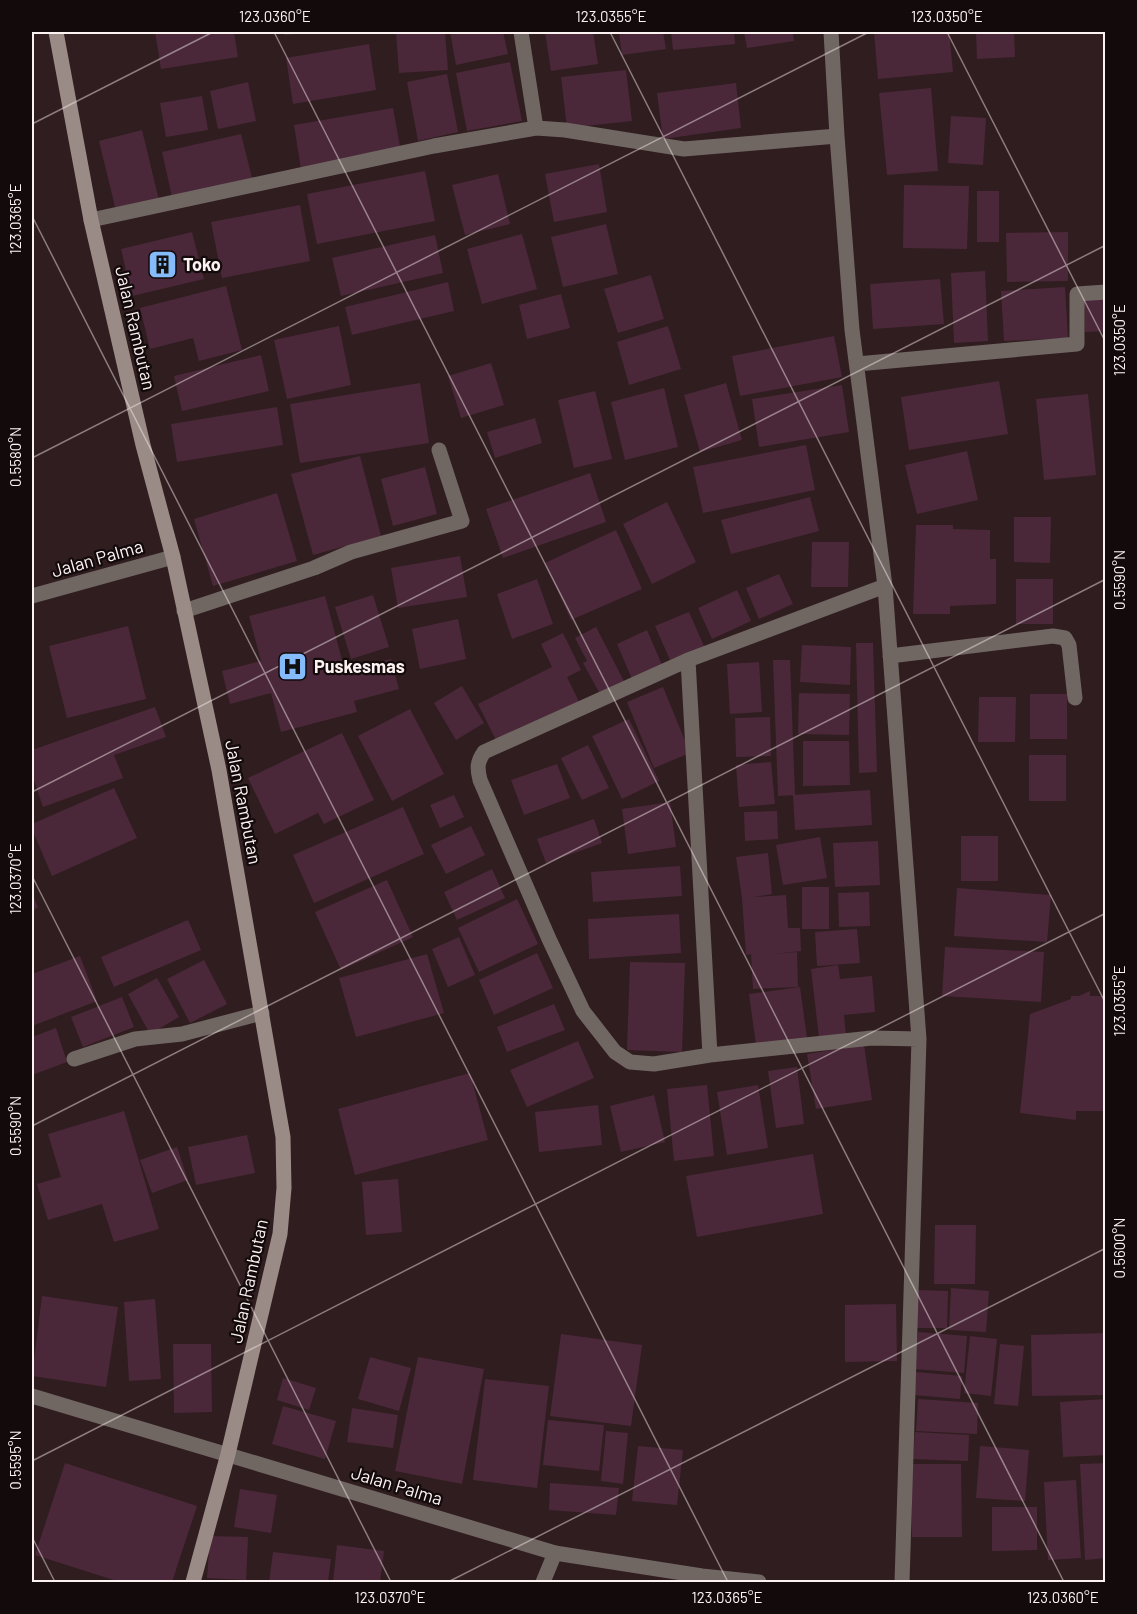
<svg xmlns="http://www.w3.org/2000/svg" width="1137" height="1614" viewBox="0 0 1137 1614" font-family="Barlow,sans-serif">
<style>
.building{fill:#4a2839}
.lines{fill:none;stroke-linecap:round;stroke-linejoin:round}
.lane{stroke:#706662;stroke-width:15}
.street{stroke:#706662;stroke-width:15}
.secondary{stroke:#9b8b86;stroke-width:15}
.ticks{fill:none;stroke:#fdf2f2;stroke-width:1.5;stroke-opacity:0.45}
.labels{text-anchor:middle;dominant-baseline:central;stroke-width:4.5;stroke-linejoin:round;paint-order:stroke}
.poi-label{font-size:18px;font-weight:bold;fill:#fdf2f2;stroke:#120a0b;text-anchor:start}
.street-label{font-size:18px;fill:#fdf2f2;stroke:#120a0b}
.neatline{fill:none;stroke:#fdf2f2;stroke-width:2}
.ticks-label{font-size:15px;text-anchor:middle;fill:#fdf2f2}
</style>
<rect width="100%" height="100%" fill="#301d1f"/>
<!-- building -->
<path class="building" d="M155,32H234L238,57L161,69Z
M284,32H310V33L284,35Z
M396,32H445L448,70L399,73Z
M450,32H503L508,54L456,65Z
M545,32H593L598,64L551,71Z
M619,32H663L666,49L622,55Z
M671,32H734L735,44L673,50Z
M744,32H793L794,41L747,48Z
M874,32H949L953,72L878,79Z
M976,32H1014L1015,57L977,59Z
M369,44L376,90L293,104L286,58Z
M510,62L522,121L467,131L456,73Z
M626,70L632,121L567,128L561,77Z
M447,74L458,132L418,141L407,82Z
M248,82L256,121L218,129L210,91Z
M736,83L741,128L663,139L657,93Z
M931,88L938,171L887,175L879,93Z
M202,96L208,130L166,137L160,103Z
M393,108L401,152L301,169L294,125Z
M951,116L986,118L983,165L948,163Z
M142,130L159,200L116,211L99,141Z
M241,134L252,178L172,197L162,152Z
M599,164L607,212L554,222L545,174Z
M425,171L435,221L317,244L307,194Z
M498,174L510,224L465,235L452,185Z
M904,185L969,186L967,249L903,248Z
M977,191H999V242H977Z
M300,205L310,261L222,278L211,222Z
M606,224L618,274L563,287L551,237Z
M192,232L204,279L132,296L121,249Z
M1068,232V281L1007,282L1006,233Z
M522,234L537,289L482,304L467,249Z
M435,235L443,273L341,296L332,258Z
M985,271L988,341L954,343L951,273Z
M651,275L664,319L618,333L604,289Z
M940,279L944,324L873,329L870,284Z
M448,282L454,311L352,335L345,307Z
M226,286L242,350L199,361L193,338L150,349L140,308Z
M1065,287L1068,338L1004,341L1001,291Z
M561,294L570,328L527,339L519,305Z
M1106,297V331L1085,332L1084,298Z
M339,326L351,385L287,399L274,340Z
M668,326L681,369L629,385L617,342Z
M834,336L842,377L740,396L732,356Z
M261,355L269,391L182,411L174,376Z
M491,363L504,405L461,418L448,376Z
M999,381L1008,434L909,450L901,397Z
M420,383L429,443L300,463L290,404Z
M726,383L742,440L700,452L684,395Z
M842,385L849,432L759,447L752,399Z
M664,388L678,447L625,460L611,402Z
M595,391L612,459L574,468L558,400Z
M1088,394L1096,475L1044,480L1036,399Z
M277,407L283,445L177,462L171,424Z
M535,418L542,443L495,458L487,432Z
M806,445L815,490L703,513L693,467Z
M967,451L978,500L917,514L905,465Z
M360,456L381,536L313,555L291,474Z
M425,467L437,514L393,526L381,479Z
M590,473L606,522L503,558L486,509Z
M277,493L297,561L213,586L194,519Z
M810,497L819,531L731,554L721,520Z
M667,502L696,562L652,584L623,524Z
M1014,517H1051L1050,563L1014,562Z
M916,525H953V529L990,530V559H996V604L950,606V614H913Z
M616,530L642,589L571,620L545,563Z
M812,542H849L848,587H811Z
M460,556L467,597L398,608L391,568Z
M779,574L793,604L759,619L746,588Z
M537,579L553,624L512,639L497,594Z
M1016,579H1053V624H1016Z
M737,590L751,621L712,639L698,608Z
M373,595L389,647L351,659L335,607Z
M325,596L345,671L391,659L399,689L354,701L357,712L281,732L271,693L230,704L222,671L261,661L249,616Z
M689,612L704,646L670,660L655,626Z
M458,619L466,659L420,669L412,629Z
M128,626L146,699L67,718L49,646Z
M596,627L625,683L601,696L583,663L587,661L575,638Z
M647,630L662,665L632,679L617,644Z
M563,633L581,670L567,677L580,704L498,744L478,704L552,667L541,644Z
M856,643H873L877,772L859,773Z
M802,645L851,647L850,685L800,682Z
M773,660H790L795,795L778,796Z
M759,662L762,712L730,714L727,664Z
M462,686L484,723L456,740L434,703Z
M663,687L690,753L654,768L627,702Z
M799,693L850,694L849,735L798,734Z
M1030,694H1067V739H1030Z
M979,697H1016L1015,742H978Z
M155,707L166,737L114,755L123,778L43,807L32,774V750Z
M410,709L444,774L392,801L358,736Z
M770,717L771,756L736,757L735,718Z
M629,719L659,781L622,799L592,736Z
M342,733L374,800L324,824L318,813L275,834L248,778Z
M803,741H849L850,785L803,786Z
M588,745L609,788L582,800L561,758Z
M1029,755H1066V801H1029Z
M771,762L775,804L739,807L736,765Z
M557,764L570,798L524,815L511,780Z
M114,788L137,838L52,876L32,829V824Z
M870,790L872,825L795,830L793,795Z
M454,795L464,817L440,828L430,805Z
M670,802L676,847L628,854L622,809Z
M403,807L424,854L314,903L293,855Z
M777,811L778,839L745,841L744,812Z
M594,819L602,843L546,863L537,839Z
M471,826L485,855L446,874L431,845Z
M961,836H998V881H961Z
M820,837L827,878L783,885L776,845Z
M878,841L880,885L835,887L833,843Z
M768,853L772,894L754,897L786,895L788,928H800L801,951L774,954L797,952L798,987L753,989L751,954L746,955L742,898L736,857Z
M680,866L682,896L593,902L591,872Z
M492,869L505,898L457,920L444,892Z
M387,880L413,937L341,970L315,912Z
M802,887H829V929H802Z
M957,888L1051,895L1047,942L954,936Z
M869,892L870,926L839,927L838,893Z
M32,893L38,907L32,911Z
M517,899L538,944L479,972L458,928Z
M679,914L681,953L589,959L588,919Z
M188,920L201,950L114,987L101,957Z
M857,929L860,963L817,966L815,932Z
M459,937L475,975L448,987L432,949Z
M945,947L1044,952L1041,1002L942,996Z
M537,953L553,988L494,1015L479,980Z
M427,954L444,1013L356,1037L339,978Z
M80,956L97,1001L32,1026V974Z
M204,960L227,1004L190,1023L167,979Z
M630,962L685,963L682,1052L627,1050Z
M838,965L840,979L872,976L875,1012L844,1015L846,1035L819,1038L811,969Z
M157,978L179,1017L150,1034L128,994Z
M800,987L807,1038L756,1045L749,994Z
M1090,991V996H1106L1104,1111H1076V1120L1020,1113L1030,1014L1071,999V996H1079Z
M122,997L134,1027L83,1047L71,1017Z
M554,1004L565,1030L507,1052L497,1027Z
M56,1028L67,1062L32,1075V1037Z
M578,1041L594,1078L527,1107L510,1070Z
M864,1045L872,1100L816,1109L807,1054Z
M797,1067L804,1124L776,1128L768,1071Z
M470,1073L488,1140L355,1175L338,1109Z
M707,1085L714,1156L674,1161L667,1089Z
M758,1085L768,1148L727,1155L717,1092Z
M654,1095L665,1142L621,1152L610,1106Z
M598,1105L602,1145L539,1152L535,1112Z
M124,1111L159,1229L114,1242L102,1204L48,1220L37,1184L61,1177L48,1134Z
M247,1135L255,1173L196,1185L188,1147Z
M177,1147L188,1180L152,1193L140,1160Z
M813,1154L823,1214L697,1237L686,1176Z
M398,1179L402,1232L366,1235L362,1182Z
M935,1225H976L975,1284H934Z
M951,1288L989,1291L986,1332L949,1330Z
M918,1290L948,1291L947,1328H917Z
M42,1296L118,1307L106,1387L32,1376Z
M155,1299L161,1379L129,1381L124,1302Z
M896,1304L897,1361L845,1362V1305Z
M918,1332L967,1336L964,1373L914,1369Z
M1106,1333V1395L1032,1396L1031,1335Z
M561,1334L642,1345L631,1426L550,1416Z
M970,1336L997,1339L991,1396L964,1393Z
M173,1344H211L212,1412L174,1413Z
M1000,1344L1024,1346L1018,1406L994,1404Z
M370,1357L411,1368L399,1411L358,1399Z
M418,1357L484,1369L462,1484L395,1471Z
M916,1372L962,1376L960,1399L914,1395Z
M283,1378L316,1388L309,1410L277,1400Z
M485,1379L549,1386L537,1488L473,1480Z
M918,1399L978,1403L977,1434L916,1431Z
M1106,1399V1455L1063,1457L1060,1402Z
M283,1406L336,1421L325,1459L272,1444Z
M352,1408L398,1415L393,1448L347,1442Z
M548,1420L604,1425L599,1471L543,1465Z
M606,1431L628,1433L623,1484L601,1481Z
M915,1432L969,1435L968,1461L913,1459Z
M638,1446L683,1450L677,1505L632,1501Z
M980,1446L1029,1450L1025,1501L976,1498Z
M65,1463L197,1506L172,1582H120L35,1555Z
M1106,1463V1558L1085,1560L1080,1464Z
M912,1464H961L962,1537H912Z
M1076,1480L1081,1558L1048,1560L1044,1482Z
M550,1483L619,1488L616,1515L549,1510Z
M240,1489L277,1495L271,1533L234,1527Z
M992,1507H1037V1550L992,1551Z
M210,1536L248,1537L246,1580L207,1578Z
M337,1545L384,1551L380,1582H333Z
M273,1552L331,1559L328,1582H269Z"/>
<g class="lines">
<!-- lane -->
<path class="lane" d="M74,1059L135,1039L182,1034L262,1013
M543,1582L555,1553"/>
<!-- street -->
<path class="street" d="M521,32L536,128
M831,32L837,136
M91,220L434,146L536,128L565,130L684,149L837,136L852,330L885,586
M857,364L1077,344V294L1106,292
M32,596L173,557
M184,611L314,568L351,552L462,521L439,450
M890,656L1053,636L1065,638L1069,645L1075,698
M688,660L710,1055
M32,1396L555,1553L702,1576L759,1582
M902,1582L919,1039L872,1038L710,1055L654,1064L630,1062L615,1052L583,1011L549,939L480,780C477,768 477,762 484,752L688,660L885,586L919,1039"/>
<!-- secondary -->
<path class="secondary" d="M56,32L91,220L143,445L173,557L219,770L283,1137L284,1188L280,1234L228,1454L193,1582"/>
</g>
<!-- ticks -->
<path class="ticks" d="M274,32L1064,1582M610,32L1106,1004M947,32L1106,343M32,124L213,32M32,216L728,1582M32,458L869,32M32,792L1106,245M32,876L391,1582M32,1126L1106,579M32,1461L1106,913M32,1537L55,1582M448,1582L1106,1248M1104,1582H1106"/>
<!-- icons -->
<defs>
<symbol id="building-square" viewBox="-11 -11 22 22"><rect x="-9" y="-9" width="18" height="18" rx="4" fill="#86bbfb" stroke="#120a0b"/><path d="M-4-6H4V6H1V3H-1V6H-4ZM-2.5-4.3h1.7v1.8h-1.7ZM.8-4.3h1.7v1.8H.8ZM-2.5-1h1.7V.8h-1.7ZM.8-1h1.7V.8H.8Z" fill="#111"/></symbol>
<symbol id="hospital-square" viewBox="-11 -11 22 22"><rect x="-9" y="-9" width="18" height="18" rx="4" fill="#86bbfb" stroke="#120a0b"/><path d="M-5-5h3v3.5h4V-5h3V5h-3V1.5h-4V5h-3Z" fill="#111"/></symbol>
</defs>
<g fill-rule="evenodd">
<use href="#building-square" x="146" y="248" width="33" height="33"/>
<use href="#hospital-square" x="276" y="650" width="33" height="33"/>
</g>
<g class="labels">
<!-- poi labels -->
<g class="poi-label">
<text x="183" y="264">Toko</text>
<text x="314" y="666">Puskesmas</text>
</g>
<!-- street labels -->
<g class="street-label">
<text transform="translate(136 328) rotate(77)">Jalan Rambutan</text>
<text transform="translate(97 558) rotate(-16)">Jalan Palma</text>
<text transform="translate(244 802) rotate(79)">Jalan Rambutan</text>
<text transform="translate(248 1281) rotate(-78)">Jalan Rambutan</text>
<text transform="translate(397 1485) rotate(17)">Jalan Palma</text>
</g>
</g>
<!-- border -->
<rect width="1137" height="1614" fill="none" stroke="#120a0b" stroke-width="66"/>
<rect x="33" y="33" width="1071" height="1548" class="neatline"/>
<g class="ticks-label">
<text x="275" y="22">123.0360°E</text>
<text x="611" y="22">123.0355°E</text>
<text x="947" y="22">123.0350°E</text>
<text transform="translate(16 219) rotate(-90)" y="5">123.0365°E</text>
<text transform="translate(1120 340) rotate(-90)" y="5">123.0350°E</text>
<text transform="translate(16 457) rotate(-90)" y="5">0.5580°N</text>
<text transform="translate(1120 580) rotate(-90)" y="5">0.5590°N</text>
<text transform="translate(16 879) rotate(-90)" y="5">123.0370°E</text>
<text transform="translate(1120 1001) rotate(-90)" y="5">123.0355°E</text>
<text transform="translate(16 1126) rotate(-90)" y="5">0.5590°N</text>
<text transform="translate(1120 1248) rotate(-90)" y="5">0.5600°N</text>
<text transform="translate(16 1460) rotate(-90)" y="5">0.5595°N</text>
<text x="390" y="1603">123.0370°E</text>
<text x="727" y="1603">123.0365°E</text>
<text x="1063" y="1603">123.0360°E</text>
</g>
</svg>
